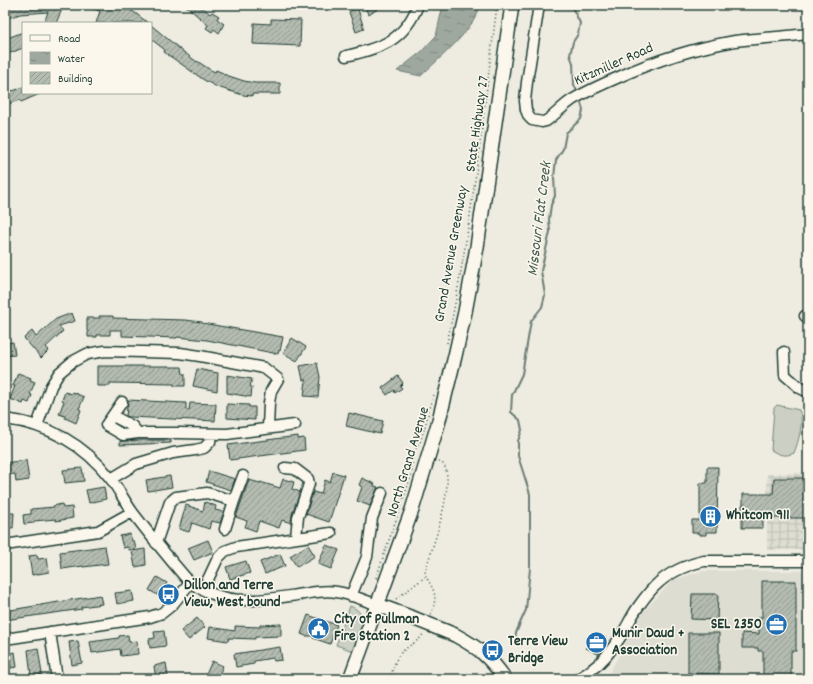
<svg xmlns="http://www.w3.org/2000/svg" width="813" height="684" viewBox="0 0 813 684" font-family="Dekko,sans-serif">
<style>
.built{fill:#ddddd2}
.industrial{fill:url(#industrial-grid)}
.green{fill:#cbcfc4;stroke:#75867c}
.water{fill:url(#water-ripples);stroke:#6c7d74}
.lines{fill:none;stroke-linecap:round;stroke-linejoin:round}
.stream{stroke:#6c7d74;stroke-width:2}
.building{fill:url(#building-hatch);stroke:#1f3d34}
.minor-casing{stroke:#1f3d34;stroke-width:13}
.major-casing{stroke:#1f3d34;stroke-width:16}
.path{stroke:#1f3d34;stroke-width:1.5;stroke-dasharray:1 3;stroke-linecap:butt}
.minor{stroke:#fbf7ec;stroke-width:10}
.major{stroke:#fbf7ec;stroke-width:13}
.major-bridge-casing{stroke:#1f3d34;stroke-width:16;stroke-linecap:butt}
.major-bridge{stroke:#fbf7ec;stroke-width:13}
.labels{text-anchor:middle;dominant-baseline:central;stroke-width:3;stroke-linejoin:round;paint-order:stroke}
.street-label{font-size:15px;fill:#1f3d34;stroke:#fbf7ec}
.poi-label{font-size:15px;font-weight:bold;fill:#1f3d34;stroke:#fbf7ec;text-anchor:start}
.water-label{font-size:16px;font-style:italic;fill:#455d54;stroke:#fbf7ec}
</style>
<defs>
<pattern id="industrial-grid" width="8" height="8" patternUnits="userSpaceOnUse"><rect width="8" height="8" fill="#ddddd2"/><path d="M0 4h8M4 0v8" fill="none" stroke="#bdbfb5"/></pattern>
<pattern id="water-ripples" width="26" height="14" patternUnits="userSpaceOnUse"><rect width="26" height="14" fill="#9fa89f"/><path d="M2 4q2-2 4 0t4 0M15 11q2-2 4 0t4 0" fill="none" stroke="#818a82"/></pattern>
<pattern id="building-hatch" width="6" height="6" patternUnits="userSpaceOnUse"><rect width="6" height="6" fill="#b4bbb0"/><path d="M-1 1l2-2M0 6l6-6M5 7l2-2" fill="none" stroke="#929990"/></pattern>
</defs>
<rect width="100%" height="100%" fill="#eeece1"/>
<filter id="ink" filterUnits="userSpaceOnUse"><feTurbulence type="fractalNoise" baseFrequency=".025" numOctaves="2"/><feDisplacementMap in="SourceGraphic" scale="8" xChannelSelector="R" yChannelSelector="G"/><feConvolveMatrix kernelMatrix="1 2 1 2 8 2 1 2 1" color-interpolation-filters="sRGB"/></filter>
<g filter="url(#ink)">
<!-- built -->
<path class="built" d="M703,571H804L805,679H607L608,675L643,612L673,580Z"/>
<!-- industrial -->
<path class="industrial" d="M808,419V550H767V474L804,473L803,420Z"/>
<!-- green -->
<path class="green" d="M777,405L799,410C805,420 798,443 794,453C785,457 779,455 771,450L774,408Z
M350,606C373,615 359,635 353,651L336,645Z"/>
<!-- water -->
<path class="water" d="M443,5H480C475,30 439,58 421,76L397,71L421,52L436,36L442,9Z"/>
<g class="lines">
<!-- stream -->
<path class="stream" d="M574,5L573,9L580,23L578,34L573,42L570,55L573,63L574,85L577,91
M515,641L516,633L521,621L526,610L530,568V494L518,456V441L522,430L520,420L511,412L512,395L522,374L531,321L542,307L545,295L541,271L550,232L549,219L551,205L555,196L554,177L556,160L563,149L566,133L581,119L583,110L581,103"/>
</g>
<!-- building -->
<path class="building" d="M5,5H64L56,23H44L48,12L20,14L5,19Z
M86,5H117L134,12L148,23H96L100,11L86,7Z
M185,5H200L210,14L212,12L219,16L217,19L224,24L219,33L214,29L212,32L206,28L208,25Z
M366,5H383L369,15L364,7Z
M355,9H358L364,29L356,32L349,12Z
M271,19L301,20L300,46L253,44L254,23L271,24Z
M151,25L181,50L197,62V61L209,69L215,72L216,70L223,73V74L244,81L255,83H280V94H252V96L243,95L217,87L204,80L164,52L165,50L151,39Z
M23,32V48L5,55V39Z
M23,87V93H42L21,102L20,100L5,105V93L12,90L13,91Z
M72,313L75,321L59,326L63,331L46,347L49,350L41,358L24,338L32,331L36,337L56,319Z
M99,316H113V318L185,320L202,322V323L283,337L280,351L279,350L278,354L207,340L177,337V338L122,336V330H110V335H97V337H88V331H87V318H100Z
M292,338L306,347L297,361L283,353Z
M13,342L15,355L5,356V343Z
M317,363L320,377L318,397L304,396L306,380H303L300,366Z
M97,366H169V367H182L183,374H185V386H174V384L110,383V386H97Z
M197,369L218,373L217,391L193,386Z
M18,373L31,378L30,380L35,382L30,394L32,395L29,403L24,401L23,404L10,399L15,386H13Z
M227,375L252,379L250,386L252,387L251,397L227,393Z
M398,376L403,383L400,386L402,388L395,393L394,390L387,395L382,388Z
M65,392L71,394L72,392L84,397L79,409L81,410L76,423L65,418V416L59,414L64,401L62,400Z
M128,400L186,403V410H189L190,403L216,404L215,421L129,417L126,416L127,407L128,403Z
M227,404L249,405V407H255V420L227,418Z
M349,413L383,421L380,434L346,426Z
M298,436V439L304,438L305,450L230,460L228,445Z
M138,440H171V443L120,445V441H124Z
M26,460L29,480L16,482L15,474L5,475V463Z
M707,467H718L717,532H706V535H700V533H692V520H700V483H707Z
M82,468L84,481L65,483L63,470Z
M209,471L235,479L231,490L206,482Z
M333,472L344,475L329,522L306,514L313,492L321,494L325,480L330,482Z
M170,476L172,487L148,491L146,480Z
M362,478L375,484L374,486L378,487L370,506L357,501L362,487L359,485Z
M774,478H808V518H763V528H742V505H743V494H773Z
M283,479L294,482L292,489L300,492L292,515L291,523L282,520L279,528L259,521L256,531L245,527L247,521L236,517L249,480L260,483V482L280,488Z
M104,487L106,499L89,503L86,490Z
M205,502L216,506L215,510L224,512L220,523L211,521L209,529L192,523L189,532L179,529L186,505L203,511Z
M62,504L63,508L72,507L73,518L56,521V519L34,521V523L24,524L23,515L31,514V509L54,507L53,506Z
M5,513H14L13,528L5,527Z
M130,534L132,541H134L136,549L129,550L128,547L123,548L120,536Z
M208,540L213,552L194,560L188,548Z
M308,545L315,556L297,567L290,556Z
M326,545L339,550L331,569L318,564Z
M105,546L108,564L83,567V566L62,569L60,552Z
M145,549L146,565L135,567L132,551Z
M280,554L285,566L265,574L260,562Z
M37,555L38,559L47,558L49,572L32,575L29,556Z
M246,561L250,573L230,579L226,567Z
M157,577L167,583L159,596L149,590Z
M762,581H796V651H791V677H763V651H758V648H742V633L759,634V617H762Z
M132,591L134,601L117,604L115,593Z
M692,594H718L717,620L691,619Z
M100,595L102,604L81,607L82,609L5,620V611Z
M308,615L337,625L330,644L313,638V636H306L301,634Z
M197,618L205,627L189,640L181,631Z
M281,624V636L255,637V639L229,638L228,641L208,638L210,627L235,631V626L260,627V625Z
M164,631L166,646L150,648L149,639L155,638L154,632Z
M688,633H719V674L688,673Z
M598,634L606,638L598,654L586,648L592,635L597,637Z
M128,635L129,642L137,641L138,654L121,656L120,649L92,653L90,642L119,638V636Z
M78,641L82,663L72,665L69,642Z
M280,647L282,660L274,661L273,658L254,661V664L236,667L234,654Z
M38,648L42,674L31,676L28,650Z
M15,652L17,667L11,668L10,663L5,664V654Z
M212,661L223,666L217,679H204Z
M166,663L168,677L166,678V679H156L154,666Z"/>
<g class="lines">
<defs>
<path id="minor" d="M539,5L527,82L525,101L526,110L529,117L532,120L542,122L546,121C555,115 563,106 572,100C587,91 603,84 619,77C656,60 695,48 735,41C759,38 784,37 808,34
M346,56C381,48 404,41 418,5
M805,316L808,315
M784,352L785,375L800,388L808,392
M122,402L106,425L123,435L138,433H179L227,434L295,425
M113,416L132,426L138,433
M5,419C48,424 85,445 111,479C119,490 125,502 133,513C150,535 167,556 185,577C192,585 201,589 210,593C241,606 273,598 304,594C314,592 326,590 337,592C351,594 365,601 378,605
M37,426L51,386L59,373L72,362L87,354L105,351L180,353L200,356L264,368L278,379L271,391L269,403L268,428
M285,468L295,469L308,479L309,484L298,517L296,537
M111,479L136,464L173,453L195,450L204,448L210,442L211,434
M234,501L243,476
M156,543L170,502L176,497L207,493L234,501L225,529
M5,545L98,531L132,512
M203,590L218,558L225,551L236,547L331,533
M351,596L367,557L372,518L382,493
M50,632L57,679
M5,639L150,617L162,613L172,605L190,583
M578,679C592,671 605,659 614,646C624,634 629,620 638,607C643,600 649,592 655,586C668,573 686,565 704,561H808"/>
<path id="major" d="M378,605L413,618
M455,635C479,648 490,657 505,679
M350,679L412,510L438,424L455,356L465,312L477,247L512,5"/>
</defs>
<!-- minor casing -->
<use href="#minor" class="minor-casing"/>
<!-- major casing -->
<use href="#major" class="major-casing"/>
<!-- path -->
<path class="path" d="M447,343C471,232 483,118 497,5
M376,578L409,482L412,471L413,454L421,440L434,394
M396,599L425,577
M431,614C434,607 436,599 434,592C431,583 426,580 425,571C431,552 457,480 443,464C441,463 439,462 437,461
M390,679C393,670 395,657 403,651C410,644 420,642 424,632"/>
<!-- minor -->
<use href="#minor" class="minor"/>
<!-- major -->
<use href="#major" class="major"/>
<defs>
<path id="major-bridge" d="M413,618L455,635"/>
</defs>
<!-- major-bridge casing -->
<use href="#major-bridge" class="major-bridge-casing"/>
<!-- major-bridge -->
<use href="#major-bridge" class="major-bridge"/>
</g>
</g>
<!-- icons -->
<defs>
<symbol id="building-disc" viewBox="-11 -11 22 22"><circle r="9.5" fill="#1f6fb2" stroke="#fbf7ec"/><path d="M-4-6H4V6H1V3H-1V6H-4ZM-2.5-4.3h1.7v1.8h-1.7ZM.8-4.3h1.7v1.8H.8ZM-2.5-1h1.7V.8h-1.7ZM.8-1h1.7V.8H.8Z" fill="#fff"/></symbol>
<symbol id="bus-disc" viewBox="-11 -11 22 22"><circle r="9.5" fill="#1f6fb2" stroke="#fbf7ec"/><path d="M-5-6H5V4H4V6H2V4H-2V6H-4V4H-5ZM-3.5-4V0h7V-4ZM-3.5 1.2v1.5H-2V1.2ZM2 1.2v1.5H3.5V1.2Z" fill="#fff"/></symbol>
<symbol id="office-disc" viewBox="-11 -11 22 22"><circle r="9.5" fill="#1f6fb2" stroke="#fbf7ec"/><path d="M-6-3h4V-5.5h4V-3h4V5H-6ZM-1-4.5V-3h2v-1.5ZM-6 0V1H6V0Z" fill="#fff"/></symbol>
<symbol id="civic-disc" viewBox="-11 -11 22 22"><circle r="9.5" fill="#1f6fb2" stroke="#fbf7ec"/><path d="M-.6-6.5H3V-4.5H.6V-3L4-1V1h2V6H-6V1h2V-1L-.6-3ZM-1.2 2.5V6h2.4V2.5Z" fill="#fff"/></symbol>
</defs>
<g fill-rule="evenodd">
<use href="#building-disc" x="698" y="504" width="25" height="25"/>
<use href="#bus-disc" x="156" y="582" width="25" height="25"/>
<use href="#office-disc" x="764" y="612" width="25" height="25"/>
<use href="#civic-disc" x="306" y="616" width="25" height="25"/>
<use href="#office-disc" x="584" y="630" width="25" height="25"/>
<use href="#bus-disc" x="480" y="638" width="25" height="25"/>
</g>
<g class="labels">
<!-- street labels -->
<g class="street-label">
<text transform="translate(614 65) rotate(-24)">Kitzmiller Road</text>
<text transform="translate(478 124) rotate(-82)">State Highway 27</text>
<text transform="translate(452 254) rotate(-80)">Grand Avenue Greenway</text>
<text transform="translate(409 462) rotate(-73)">North Grand Avenue</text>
</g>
<!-- poi labels -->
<g class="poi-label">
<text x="726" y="516">Whitcom 911</text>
<text x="184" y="586">Dillon and Terre<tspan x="184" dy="17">View, West bound</tspan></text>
<text x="334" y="620">City of Pullman<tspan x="334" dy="17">Fire Station 2</tspan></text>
<text x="762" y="625" text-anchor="end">SEL 2350</text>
<text x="612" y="634">Munir Daud +<tspan x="612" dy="17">Association</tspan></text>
<text x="508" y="642">Terre View<tspan x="508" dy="17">Bridge</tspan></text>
</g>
<!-- water labels -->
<g class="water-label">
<text transform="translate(540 219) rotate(-83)">Missouri Flat Creek</text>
</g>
</g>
<!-- margin -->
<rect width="813" height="684" fill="none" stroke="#fbf7ec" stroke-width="20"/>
<rect x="10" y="10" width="793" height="664" fill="none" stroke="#1f3d34" stroke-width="1.5" filter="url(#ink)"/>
<!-- legend -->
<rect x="22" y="22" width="130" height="72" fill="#fbf7ec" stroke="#a3ada2"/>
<rect x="30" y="35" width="20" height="6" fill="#fbf7ec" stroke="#a3ada2"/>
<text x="58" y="42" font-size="12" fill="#1f3d34">Road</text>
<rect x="30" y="52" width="20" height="12" fill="url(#water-ripples)" stroke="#a3ada2"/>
<text x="58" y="62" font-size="12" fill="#1f3d34">Water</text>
<rect x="30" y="72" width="20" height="12" fill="url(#building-hatch)" stroke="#a3ada2"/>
<text x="58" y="82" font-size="12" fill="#1f3d34">Building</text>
</svg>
